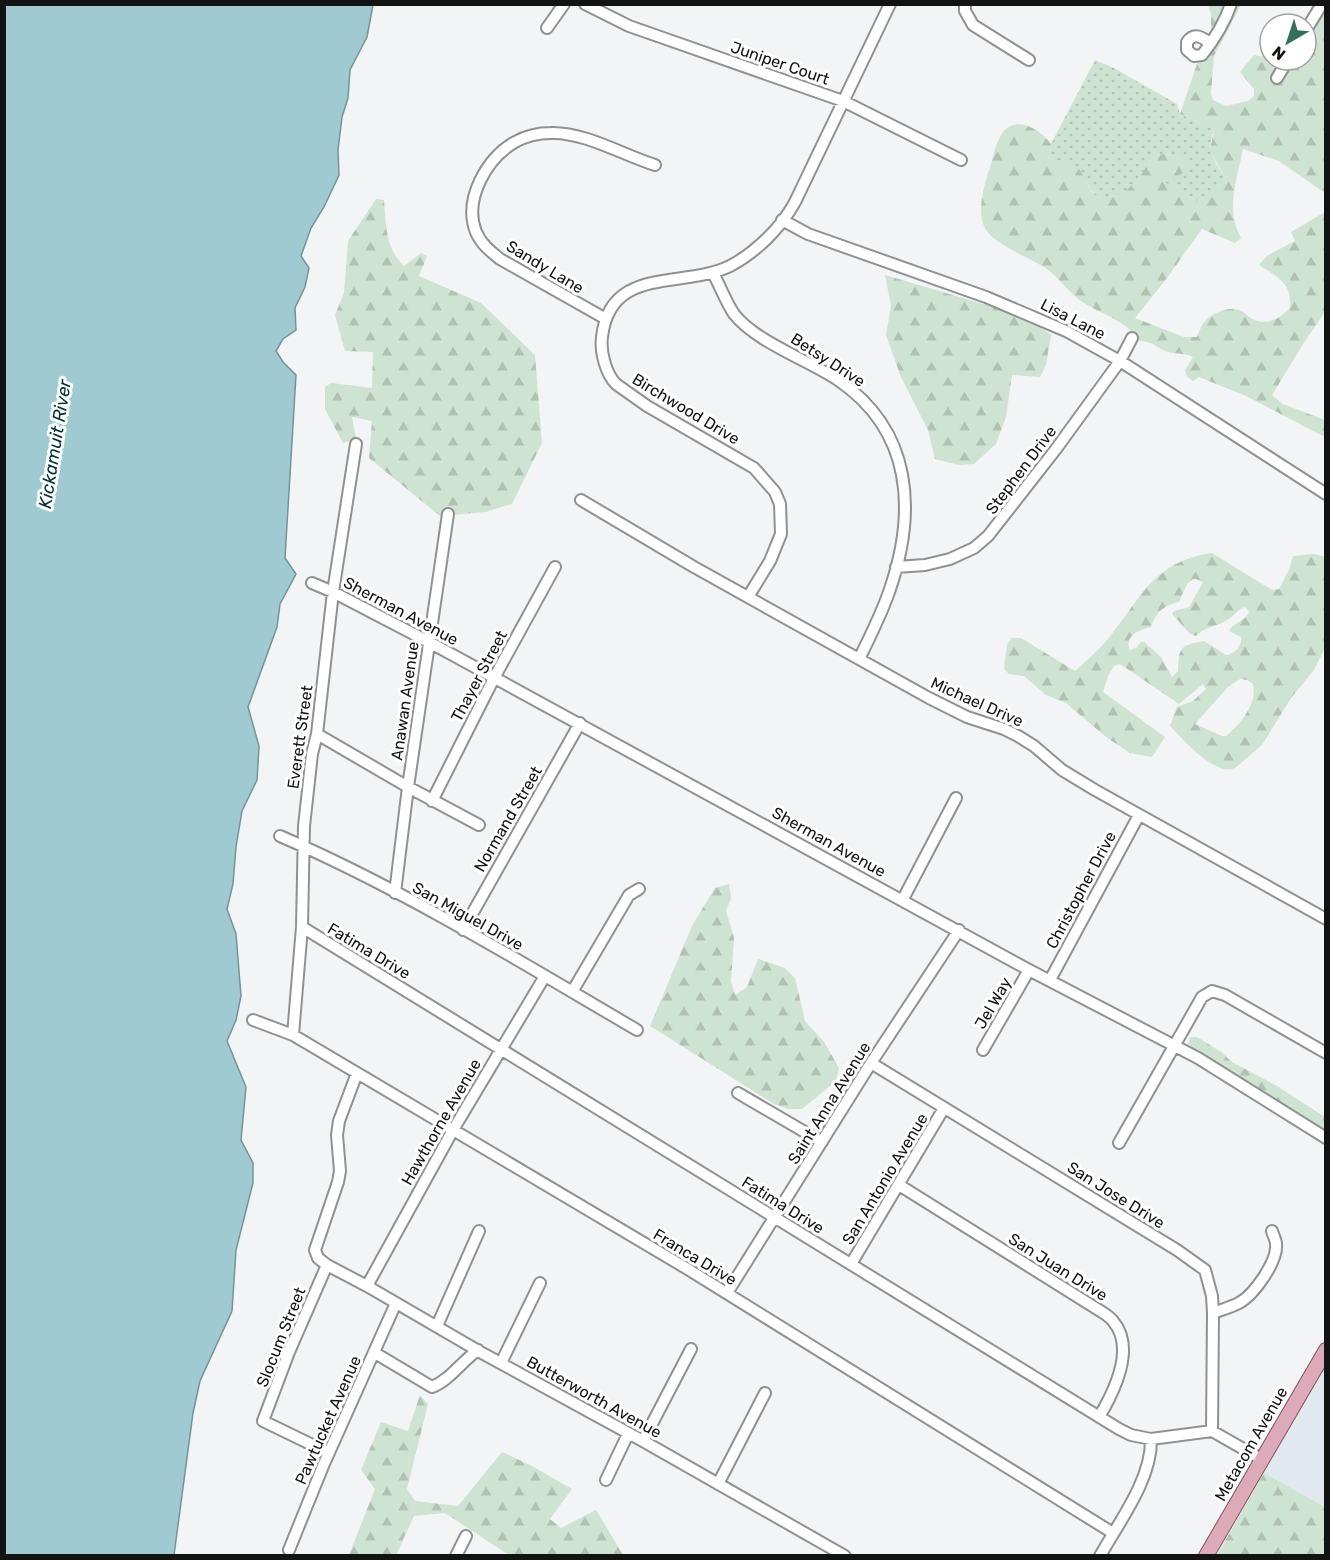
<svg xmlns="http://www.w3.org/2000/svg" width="1330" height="1560" viewBox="0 0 1330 1560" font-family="Rubik,sans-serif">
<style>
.built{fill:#e1e8f0}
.grass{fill:url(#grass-dots)}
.forest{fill:url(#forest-firs);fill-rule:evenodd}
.water{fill:#9fcad2;stroke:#759399;stroke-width:1.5}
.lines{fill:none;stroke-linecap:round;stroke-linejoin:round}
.minor-casing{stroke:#8f9193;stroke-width:14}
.major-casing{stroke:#865160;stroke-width:16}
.minor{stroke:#fff;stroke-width:10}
.major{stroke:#dcaab9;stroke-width:14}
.labels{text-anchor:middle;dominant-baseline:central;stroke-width:6;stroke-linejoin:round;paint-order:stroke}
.street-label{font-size:16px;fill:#121313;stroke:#fff}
.water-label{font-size:18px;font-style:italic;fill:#043036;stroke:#fff}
</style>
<defs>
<pattern id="grass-dots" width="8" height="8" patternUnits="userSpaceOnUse" patternTransform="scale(1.5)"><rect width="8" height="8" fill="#cfe3d2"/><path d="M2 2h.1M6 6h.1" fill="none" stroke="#b1c2b3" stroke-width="1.8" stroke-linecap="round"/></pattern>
<pattern id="forest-firs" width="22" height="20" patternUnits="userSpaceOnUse" patternTransform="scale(1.5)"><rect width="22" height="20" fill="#cfe3d2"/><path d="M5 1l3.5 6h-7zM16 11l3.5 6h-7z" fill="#b1c2b3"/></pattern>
</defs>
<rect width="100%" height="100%" fill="#f2f4f6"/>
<!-- built -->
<path class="built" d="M1325,1363V1507L1264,1473Z"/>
<!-- grass -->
<path class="grass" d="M1095,60L1114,68L1177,104L1180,114L1214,129C1206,154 1213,157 1226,179L1210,194L1197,201L1164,182L1196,166C1138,132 1156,180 1118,195C1115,196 1109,200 1105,200C1092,200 1086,177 1078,169C1072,163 1056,161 1048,158L1051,144Z"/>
<!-- forest -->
<path class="forest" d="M1208,5H1241L1214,56L1211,93L1213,100L1226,106L1248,101L1254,96V89L1240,72L1254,55L1270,58V60L1281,63L1291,60H1306V36L1325,5V193L1279,161L1243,149C1237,181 1225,208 1241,238L1235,243L1202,229L1167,278L1135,318L1184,337H1197C1199,333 1200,328 1203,324C1210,314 1228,305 1241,311C1245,312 1248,317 1252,319C1268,326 1279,319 1290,308C1292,283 1279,278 1259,265L1268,255L1295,241L1291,232L1325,212V312L1303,344L1272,395L1283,404L1325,420V437L1246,396L1199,377L1193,381L1187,377L1185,370L1193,357C1184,352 1172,355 1163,350C1151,344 1156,343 1140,341C1135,336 1130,329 1124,325C1111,316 1094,310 1081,301C1067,291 1058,276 1044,267C1029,258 995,244 986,230C975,212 985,182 991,164C994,154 996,142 1002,134C1015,114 1040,129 1051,144L1048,158C1056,160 1072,163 1078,168C1086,176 1090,199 1104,199C1108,200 1113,197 1117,195C1156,180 1138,132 1197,166L1165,182L1197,201L1210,194L1226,179L1210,151L1214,129L1180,114L1198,61L1211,36V14Z
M376,199L384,200C386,224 385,248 404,266L421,253L427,256L419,276L481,303L535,355L542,443L512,504L485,512L440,516L369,458L372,421L352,417L356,439L343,443L325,409V387L331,383L372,388L373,352L345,351L335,315L344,293L348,241Z
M885,275L1027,317L1051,335L1046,365L1040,377L1012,375L1006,417L996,444L974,464L959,465L935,459L928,430L901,377L886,335L891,306Z
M1212,553L1272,590L1279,589L1289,570L1293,556L1314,554L1325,557V648L1314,670L1291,698L1262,745L1235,768C1215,777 1183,739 1170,726L1177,707L1193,701L1206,689L1203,684L1179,704L1120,664L1114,666L1108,676L1103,692L1165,737L1152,757L1130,753L1106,737L1066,703L1046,695L1024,676L1009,674L1004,669L1007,644L1012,638H1021L1075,671C1086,661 1099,650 1108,639C1141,598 1154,561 1212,553ZM1193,579H1196L1203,582L1189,607L1174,611L1172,614L1190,634L1196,636C1206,626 1215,627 1226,621C1233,617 1238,609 1245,607L1249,612C1245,622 1233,622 1229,631L1241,637C1242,646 1235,654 1226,655L1204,641C1179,646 1179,647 1178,671L1172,677L1161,657L1144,642H1141L1136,648L1130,650C1124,636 1139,630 1151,627C1157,611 1163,606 1179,602L1187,584ZM1240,679L1247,680L1253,684C1258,703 1240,725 1226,736H1222L1195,724L1228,687Z
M729,884L731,898L726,911L734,938L731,981L735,995L747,987L758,959L785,968L795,978L805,1021L824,1042L839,1068L836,1081L802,1109H788L774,1104L650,1026L692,926L715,888Z
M1190,1037H1197L1221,1052L1232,1062L1277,1086L1325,1117V1133L1219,1067L1188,1044Z
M420,1395L428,1404L407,1489L415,1501L458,1506L502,1452L532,1466L572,1489L550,1519L561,1528L596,1510L623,1555H509L445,1513L414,1516L396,1555H349L375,1489L361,1470L381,1422L408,1431Z
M1264,1473L1325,1507V1555H1217Z"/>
<!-- water -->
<path class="water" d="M5,4L373,5L367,37L350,70L348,98L342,117L338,150L339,175L324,207L311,228L301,256L309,268L305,287L295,308L296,330L283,339L276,351L283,362L296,375L285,558L296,574L280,604L277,627L248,707L259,746L257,780L242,811L236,847L233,884L227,909L236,934L241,996L236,1020L227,1041L246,1087L241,1140L253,1163V1183L236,1250L232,1311L200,1381L193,1413L174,1555H5Z"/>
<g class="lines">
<defs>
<path id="minor" d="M585,4L629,26L843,101L961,160
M965,4V11L973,25L1029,60
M547,28L564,4
M1306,30L1322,4
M1210,43C1202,37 1194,32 1187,42V50L1194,56L1202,55C1213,41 1225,22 1231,4
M1277,78L1288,60
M782,220L808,234L986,297L1066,331L1120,361L1326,494
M713,273C720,286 726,302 734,314C756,342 808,360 838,380C913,431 917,512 889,592C881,615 870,637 859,659
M606,319L500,259C490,251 481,244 476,232C463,199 487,158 515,142C526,136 539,133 551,133C585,132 623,155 655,165
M581,500L694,567L929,698L967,717L1004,729L1018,736L1034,746L1062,770L1095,790L1326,919
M896,567L925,565L950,559L974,548L988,536L1056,449L1120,361L1132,338
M312,583L333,592L429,642L1029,970L1198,1058L1326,1138
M748,597L770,561L781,534L780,504L775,492L754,468L647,406L616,384C606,374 600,352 602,337C610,265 683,289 730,266C755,253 781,228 795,202L890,4
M317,734L408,787L479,825
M432,801L494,678L555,567
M280,836C404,890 521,962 637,1030
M395,893L408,787L448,514
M903,899L956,798
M302,927L1119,1429L1131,1435L1151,1439L1212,1431L1261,1459
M463,930L580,723
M1050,980L1139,815
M572,992L629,895L639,889
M253,1020L293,1035L686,1268L1113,1533
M293,1035L302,927L304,826L312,754L317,734L333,592L356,444
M983,1050L1029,970
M871,1063L1177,1250L1205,1270L1212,1296L1213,1313L1212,1431
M357,1073L339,1121L337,1135L340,1171L338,1182L315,1250L318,1258L327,1265L367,1286L482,1353L643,1441L845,1556
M738,1093L822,1142
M1119,1143L1202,997L1212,991L1225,995L1326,1053
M899,1185L1102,1312C1105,1314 1110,1317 1113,1321C1136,1348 1114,1392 1099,1417
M851,1264L944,1108
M327,1265L289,1352L263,1421L329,1453
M367,1286L453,1130L545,976
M727,1293L871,1063L959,930
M1213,1313C1221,1310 1231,1307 1239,1303C1254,1295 1278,1261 1276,1244C1276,1240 1273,1235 1272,1231
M437,1326L479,1231
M375,1353L432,1387C450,1380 462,1361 478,1350
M501,1363L540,1283
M643,1441L691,1349
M606,1480L628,1434
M718,1484L765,1393
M289,1550L323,1466L396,1303
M456,1556L466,1536
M1100,1556C1119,1522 1152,1479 1151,1439"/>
<path id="major" d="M1206,1556L1326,1350"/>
</defs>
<!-- minor casing -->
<use href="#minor" class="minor-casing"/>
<!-- major casing -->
<use href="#major" class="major-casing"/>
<!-- minor -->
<use href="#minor" class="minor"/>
<!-- major -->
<use href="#major" class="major"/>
</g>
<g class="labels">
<!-- street labels -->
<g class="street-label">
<text transform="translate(780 63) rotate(19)">Juniper Court</text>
<text transform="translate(545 267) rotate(31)">Sandy Lane</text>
<text transform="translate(1073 319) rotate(27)">Lisa Lane</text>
<text transform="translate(828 360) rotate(33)">Betsy Drive</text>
<text transform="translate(686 409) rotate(31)">Birchwood Drive</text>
<text transform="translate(1021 470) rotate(-53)">Stephen Drive</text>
<text transform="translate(401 611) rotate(28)">Sherman Avenue</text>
<text transform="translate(479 676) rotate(-62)">Thayer Street</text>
<text transform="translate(405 701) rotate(-82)">Anawan Avenue</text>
<text transform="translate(977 702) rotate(24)">Michael Drive</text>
<text transform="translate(300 737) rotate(-82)">Everett Street</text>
<text transform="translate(508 819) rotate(-60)">Normand Street</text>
<text transform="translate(829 842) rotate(29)">Sherman Avenue</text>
<text transform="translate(1081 890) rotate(-62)">Christopher Drive</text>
<text transform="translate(468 916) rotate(29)">San Miguel Drive</text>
<text transform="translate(369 951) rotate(31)">Fatima Drive</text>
<text transform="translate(993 1003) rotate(-60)">Jel Way</text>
<text transform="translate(829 1103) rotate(-58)">Saint Anna Avenue</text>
<text transform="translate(441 1122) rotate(-60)">Hawthorne Avenue</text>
<text transform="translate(885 1179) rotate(-59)">San Antonio Avenue</text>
<text transform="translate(1116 1195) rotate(32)">San Jose Drive</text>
<text transform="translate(783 1205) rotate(32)">Fatima Drive</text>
<text transform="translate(695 1257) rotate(31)">Franca Drive</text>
<text transform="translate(1058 1267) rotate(32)">San Juan Drive</text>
<text transform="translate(281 1337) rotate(-68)">Slocum Street</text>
<text transform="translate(594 1397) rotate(29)">Butterworth Avenue</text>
<text transform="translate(328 1420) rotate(-66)">Pawtucket Avenue</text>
<text transform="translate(1251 1444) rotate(-60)">Metacom Avenue</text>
</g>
<!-- water labels -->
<g class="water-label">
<text transform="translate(55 444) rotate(-81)">Kickamuit River</text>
</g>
</g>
<!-- border -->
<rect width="1330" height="1560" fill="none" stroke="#121313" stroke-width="12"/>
<!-- north arrow -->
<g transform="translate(1288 42) rotate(219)"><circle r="28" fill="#ffffff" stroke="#a0a1a1" stroke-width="1.5"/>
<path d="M0-4.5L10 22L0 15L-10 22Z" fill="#32705c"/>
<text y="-9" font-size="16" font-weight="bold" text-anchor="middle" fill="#121313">N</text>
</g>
</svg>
